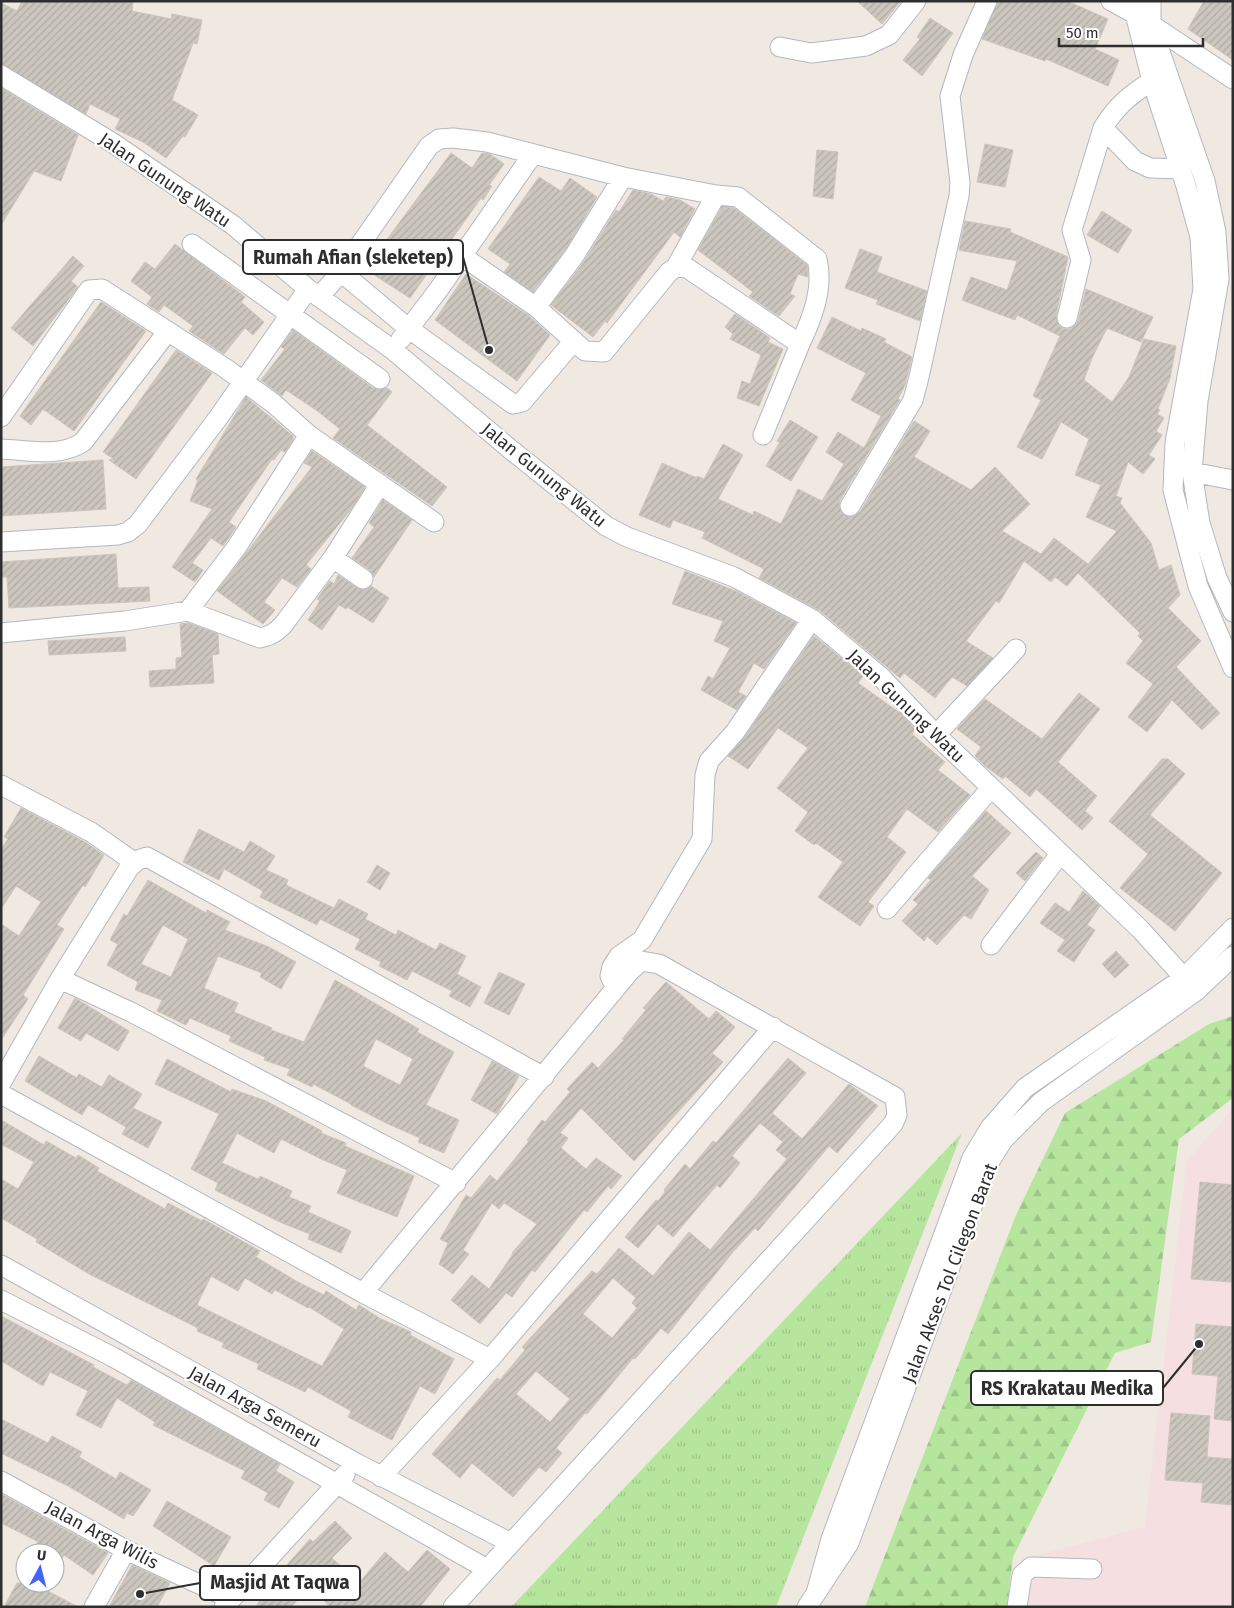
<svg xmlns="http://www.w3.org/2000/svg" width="1234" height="1608" viewBox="0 0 1234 1608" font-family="'Fira Sans',sans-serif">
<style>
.medical{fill:#f5dfe0}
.grass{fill:url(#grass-tufts)}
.forest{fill:url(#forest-firs)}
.building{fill:url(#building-hatch);stroke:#cbc5ba;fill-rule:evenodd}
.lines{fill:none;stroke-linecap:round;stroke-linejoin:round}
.minor-casing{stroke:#b4b7c1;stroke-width:21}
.minor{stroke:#fff;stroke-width:19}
.labels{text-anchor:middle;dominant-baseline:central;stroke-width:4.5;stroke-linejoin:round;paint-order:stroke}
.street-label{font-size:18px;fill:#2e2e2e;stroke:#fff}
.leader{fill:none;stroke:#2e2e2e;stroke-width:2}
.callout-dot{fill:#2e2e2e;stroke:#fff;stroke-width:2}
.callout{fill:#fff;stroke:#2e2e2e;stroke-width:2}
.callout-label{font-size:19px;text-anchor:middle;font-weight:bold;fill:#2e2e2e}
</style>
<defs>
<pattern id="grass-tufts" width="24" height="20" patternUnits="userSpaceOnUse" patternTransform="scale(1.25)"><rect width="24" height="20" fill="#b6e59e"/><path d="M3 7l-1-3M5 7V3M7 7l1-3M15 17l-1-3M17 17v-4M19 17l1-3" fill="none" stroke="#9dc588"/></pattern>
<pattern id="forest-firs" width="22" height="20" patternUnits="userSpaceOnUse" patternTransform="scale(1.25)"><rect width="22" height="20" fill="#b6e59e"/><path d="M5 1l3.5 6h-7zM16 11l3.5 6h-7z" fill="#9dc588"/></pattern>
<pattern id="building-hatch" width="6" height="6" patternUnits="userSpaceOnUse" patternTransform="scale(1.25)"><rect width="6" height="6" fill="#cbc7bf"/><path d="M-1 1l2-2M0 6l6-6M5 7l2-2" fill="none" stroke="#afaba4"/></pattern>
</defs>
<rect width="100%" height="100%" fill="#efe9e1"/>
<!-- medical -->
<path class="medical" d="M1233,1109V1607H1023L1027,1558L1145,1527L1187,1161Z"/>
<!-- grass -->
<path class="grass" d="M962,1133L776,1607H511Z"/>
<!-- forest -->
<path class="forest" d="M1233,1016V1098L1179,1139L1151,1342L1115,1353L1013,1557L1007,1607H865L1016,1215L1065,1113L1209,1024Z"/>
<!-- building -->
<path class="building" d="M22,1H133L132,11L171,19L172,14L202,20L197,44L193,43L172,100L198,115L185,137L183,136L166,158L143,142L115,129L120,119L90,104L86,114L1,64V3L17,11Z
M857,1H901L882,24Z
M998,1H1067L1108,19L1095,49L1119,60L1108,86L1046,59L1045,61L982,39Z
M1204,1H1233V60L1188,29Z
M930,18L953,33L922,76L903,60L920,39L917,37Z
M1,88L78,135L61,181L34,171L1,225Z
M985,144L1013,150L1005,187L977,182Z
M817,150L838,152L833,199L813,196Z
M451,153L472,168L482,153L490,154L504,164L489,185L492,186L483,200L481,198L410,298L365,269Z
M539,177L561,191L570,178L597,197L565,250L533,292L504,272L510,264L488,249Z
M633,190L651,194L663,201L666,197L680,200L695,209L680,237L674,232L607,323L605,321L593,337L551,305L583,263L616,210L619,212Z
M722,207L734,208L807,265L808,277L798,274L790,294L795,296L779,316L749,296L753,292L698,250Z
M1102,211L1132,230L1118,253L1087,235Z
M965,221L1011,229L1010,232L1068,257L1056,316L1059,326L1064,329H1071L1078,321L1086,289L1153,317L1141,342L1107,328L1092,358L1084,380L1112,402L1129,377L1144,339L1176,346L1170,378L1158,409L1160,410L1157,414L1164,418L1156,431L1162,435L1149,455L1155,459L1143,474L1128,462L1116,496L1122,498L1120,503L1151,543L1159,570L1171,565L1180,595L1168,608L1201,641L1176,667L1220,713L1202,730L1172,700L1147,732L1128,717L1153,684L1126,663L1143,641L1138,636L1140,633L1078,573L1067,586L1055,577L1051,582L1024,561L999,603L996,601L966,641L993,658L967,686L952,677L935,698L904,673L900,678L819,610L759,578L764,569L702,538L705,532L673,520L670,528L639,515L662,463L697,478V476L704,479L723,444L743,455L718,499L753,515L754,511L781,524L798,489L822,501L844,464L826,452L838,432L864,448L881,416L851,400L866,373L817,348L832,317L861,331L862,328L886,339L884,342L912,357L905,385L898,399L900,400L840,500L839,506L844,515L850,517L860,512L914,421L930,431L914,457L971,490L995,467L1030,504L1002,531L1041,554L1054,538L1088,564L1117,531L1086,517L1101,485L1075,475L1089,439L1061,422L1042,459L1017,447L1041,400L1033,396L1060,336L1017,315L1015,320L962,300L971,277L1007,290L1017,261L959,250Z
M175,244L245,297L241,302L264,322L253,335L245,328L224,354L189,331L193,326L164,305L159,312L147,304L152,297L131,281L145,262L155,269Z
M860,249L882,257L877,272L927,291L920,321L876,304L878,300L845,288Z
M73,256L84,266L71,281L78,287L33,346L11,328Z
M466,274L529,316L550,335L517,381L435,320Z
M101,302L146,331L74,431L43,409L31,425L20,416Z
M735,314L770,338L768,342L783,349L759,406L737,398L742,381L750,384L761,355L730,339L733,334L725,327Z
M293,330L373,388L379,390L387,388L392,392L367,425L447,487L432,506L333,438L340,429L316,410L286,390L282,396L261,380L285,349L281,347Z
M176,350L212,373L136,479L109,460L114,459L103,452Z
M246,397L293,436V440L285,452L281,450L274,460L272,459L229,522L236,527L223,546L211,538L192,563L203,570L195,582L172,567L212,509L190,501L198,480L196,479Z
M790,420L818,437L791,481L766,466L780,442L777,441Z
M312,451L365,487L352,508L306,565L311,569L297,587L282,578L264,602L275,610L263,624L217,591L312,467L304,463Z
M103,460L106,509L1,516V467Z
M383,500L412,520L374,577L370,570L352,558L374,527L369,523Z
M116,554L118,588L149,587L150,601L9,608L7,577H1V562Z
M685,571L738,592L796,623L764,669L754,663L738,692L746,696L737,710L701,690L708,676L713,679L730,648L714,641L723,621L672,604Z
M338,575L357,588L363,590L371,586L389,598L373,623L347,607L346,609L339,605L322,630L308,620L320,601L317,599L330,581L334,584Z
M188,623L218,634L219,654L212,655L214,683L150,687L149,671L176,669V658L182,657L180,624Z
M814,636L863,676L858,683L900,713L915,729L912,734L945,762L938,770L970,795L938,832L907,809L887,837L906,852L868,902L874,906L860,926L818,897L843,862L816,843L814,845L795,831L808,812L777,788L808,748L778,728L748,769L728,756L744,738Z
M125,637L126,651L49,655L48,641Z
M1079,693L1100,709L1058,762L1097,796L1085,811L1093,818L1082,830L1036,789L1030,797L1005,776L1003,779L985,766L975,756L981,747L957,729L985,699L1042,739Z
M1162,759H1168L1185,774L1150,815L1222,873L1175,931L1120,888L1148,854L1109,821Z
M21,808L85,842L104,855L85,887L83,885L57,925L64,929L23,995L28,999L1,1040V924L19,936L41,902L16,886L1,909V849L8,839L4,837Z
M986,811L1011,833L972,876L989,890L971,919L964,915L937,945L927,936L924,941L902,921L918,904L913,900L931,880L928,878Z
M199,829L244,852L250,841L275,856L266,870L288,880L286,885L334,908L339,899L368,914L365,919L396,935L398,930L436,950L440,943L466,956L457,974L481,987L470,1007L449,996L452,991L412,971L407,980L379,966L381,962L355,949L360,939L320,919L317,925L260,897L263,891L224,869L219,880L183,862Z
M1036,852L1043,858L1025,881L1016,873Z
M377,865L390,873L380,890L367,882Z
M148,880L206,913L207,910L230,922L225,930L269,947L296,962L281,989L260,977L262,973L218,956L204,988L238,1003L234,1012L272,1028L271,1030L304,1042L335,980L419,1029L417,1032L454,1052L426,1105L459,1120L444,1153L418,1142L420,1138L386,1123L351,1105V1104L313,1084L312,1087L287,1075L290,1069L264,1060L265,1057L229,1041L231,1036L190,1018L186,1025L157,1011L162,1000L135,990L138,982L107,965L118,944L110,940L124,914L127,916ZM163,925L188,939L171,977L141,964ZM376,1039L413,1059L400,1085L363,1066Z
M1083,891L1100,906L1087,925L1095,930L1074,962L1057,951L1065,940L1040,923L1055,903L1069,912Z
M1116,951L1129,965L1115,978L1102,964Z
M499,972L525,984L509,1015L484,1003Z
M666,982L709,1019L716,1011L735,1027L712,1053L723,1062L634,1161L581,1108L560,1133L568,1138L561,1148L586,1169L596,1158L622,1176L611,1189L608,1186L587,1212L584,1210L535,1272L532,1270L512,1297L506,1293L480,1324L451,1300L472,1275L489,1289L513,1254L512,1253L537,1224L504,1203L499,1209L492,1203L463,1250L469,1254L453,1274L439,1264L448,1243L440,1239L466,1195L471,1198L490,1175L497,1181L529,1141L527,1140L542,1120L545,1122L570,1092L567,1089L592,1062L598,1068L624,1040L622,1039L646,1010L643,1008Z
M75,998L129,1031L118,1051L86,1033L81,1041L58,1028Z
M39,1056L77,1078L79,1074L102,1087L109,1075L142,1094L133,1108L162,1122L148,1148L122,1134L126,1127L88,1105L82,1115L25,1081Z
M788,1058L806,1073L772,1113L802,1139L849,1084L878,1106L837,1153L829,1146L758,1231L755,1228L732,1253L668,1334L661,1328L635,1359L633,1358L587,1414L585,1413L556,1448L562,1453L546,1472L539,1467L513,1497L472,1463L460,1478L432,1454L497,1378L500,1380L525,1350L522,1347L592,1271L597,1274L619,1248L653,1276L689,1232L710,1250L787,1159L776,1150L783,1142L760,1123L732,1156L740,1163L720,1188L717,1185L673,1237L658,1224L638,1248L625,1237L656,1200L658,1201L665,1192L664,1190L685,1164L690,1169L713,1141L716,1143ZM613,1278L636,1298L632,1303L637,1308L612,1338L583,1314ZM536,1371L570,1399L550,1422L516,1394Z
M167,1059L231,1092L232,1089L266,1101L322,1131L321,1133L346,1143L345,1146L414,1176L397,1217L337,1193L347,1170L321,1159L281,1139L274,1153L237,1133L222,1163L258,1179L260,1176L292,1191L289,1197L311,1206L308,1212L351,1231L341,1253L308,1239L310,1234L282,1223L215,1190L218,1183L191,1169L219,1114L155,1084Z
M492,1061L519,1076L497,1114L471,1100Z
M1,1120L44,1145L46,1141L76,1158L78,1155L99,1168L97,1171L165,1209L168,1203L202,1221L203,1219L260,1251L256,1257L296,1281L324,1295L326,1291L356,1310L359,1305L381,1319L411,1332L410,1335L454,1359L435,1394L420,1386L392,1440L348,1417L351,1411L308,1387L305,1392L257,1369L259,1364L222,1347L224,1343L197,1331L198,1328L89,1274L36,1242L37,1239L1,1218V1179L18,1189L34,1162L1,1144ZM211,1276L238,1291L245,1278L272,1294L275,1290L308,1308L309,1307L344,1329L322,1366L197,1305Z
M1200,1182L1233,1185L1231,1282L1191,1279Z
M1,1316L94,1365L93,1367L127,1385L131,1380L280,1464L276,1471L294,1482L279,1508L264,1500L268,1493L241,1478L245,1471L153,1425L155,1422L117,1398L101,1428L76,1415L88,1391L50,1372L43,1386L1,1361Z
M1196,1324L1233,1327V1421L1214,1419L1218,1376L1192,1374Z
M1171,1413L1210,1416L1207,1457L1233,1459V1505L1201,1502L1203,1483L1165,1480Z
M1,1419L48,1443L52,1436L82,1452L79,1457L116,1479L120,1472L151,1490L133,1516L127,1513L124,1519L68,1486L1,1453Z
M1,1494L108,1553L93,1575L64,1555L61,1560L55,1557V1553H47L37,1548V1541L1,1523Z
M167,1501L231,1537L214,1566L153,1526Z
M335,1521L352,1538L332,1558L359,1583L385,1552L408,1572L427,1550L450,1569L420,1607H331L309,1587L291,1607H256L263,1595L288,1568L286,1566L310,1539L313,1542Z
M132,1565L170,1583L157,1607H109Z
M17,1583H50L46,1590L78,1607H4Z"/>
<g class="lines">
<defs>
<path id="minor" d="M1111,1L1135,14L1233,79
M1135,1V14L1152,81L1186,186L1200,237L1203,289L1175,443L1173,490L1198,586L1233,668
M1151,1V26L1205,181L1216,232L1219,279L1198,401L1192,472L1200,523L1217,578L1233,612
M780,47L811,53L866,46L889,35L916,1
M1,75L113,143L233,225L308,289L393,350L510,449L606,526L627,537L734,577L812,619L881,677L936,735L1140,929L1196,991
M1103,128L1135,161L1150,168L1181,169
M192,244L380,379
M462,256L536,307L585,351L604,352L669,272L676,267L687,268L800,344C812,319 824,288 817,259L738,197L716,195
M341,272L408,328L513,404L522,402L573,342
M319,297L341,272L429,146L439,139L453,138L487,142L623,177L716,195L676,267
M536,307L574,256L623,177
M1067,318L1081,260L1072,230L1103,128C1116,106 1131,94 1152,81
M401,339L439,289L533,154
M1,417L89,290L102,289L225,368L273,403L309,435L434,522
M763,435L800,344
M1,449C27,450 60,458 83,442L168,331
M1192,472L1233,480
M850,506L913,400L919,377L959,196L960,183L950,96L963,55L987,1
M1,542L118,535L128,532L138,524L218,418L308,289
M333,558L363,579
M188,611L236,548L309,435
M1,633L125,621L188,611L260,638C270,636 275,633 283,625L333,558L380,484
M936,735L1016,649
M1,785L91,832L134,862
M887,909L991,788
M991,945L1060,854
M60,979L131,1012L456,1183
M616,988L610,976L612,967L619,956L642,940L702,839L705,775L709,761L735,732L812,619
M1,1083L60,979L129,868L138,860L147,857L544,1077
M1,1094L363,1293L490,1359
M1,1265L356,1463L511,1543
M363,1293L630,971L641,961L659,964L895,1097L897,1115L893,1124L453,1607
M1,1300L113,1357L487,1569
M381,1477L490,1359L773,1027
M1,1481L126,1550L231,1599
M816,1593L831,1539L972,1158L990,1128L1025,1088L1185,977L1233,928
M94,1607L126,1550
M224,1607L345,1475
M807,1607L849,1543L987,1166L1003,1140L1041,1102L1196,991L1233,956
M1017,1607L1022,1575L1031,1567L1092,1569"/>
</defs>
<!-- minor casing -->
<use href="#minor" class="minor-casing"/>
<!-- minor -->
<use href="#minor" class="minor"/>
</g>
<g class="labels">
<!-- street labels -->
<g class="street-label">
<text transform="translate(165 180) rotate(34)">Jalan Gunung Watu</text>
<text transform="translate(544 475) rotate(39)">Jalan Gunung Watu</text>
<text transform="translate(906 706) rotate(44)">Jalan Gunung Watu</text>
<text transform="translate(950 1273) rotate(-69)">Jalan Akses Tol Cilegon Barat</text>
<text transform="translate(255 1407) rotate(29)">Jalan Arga Semeru</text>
<text transform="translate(102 1535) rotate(28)">Jalan Arga Wilis</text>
</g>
</g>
<!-- callouts -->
<path class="leader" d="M489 350L463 257M1199 1344L1163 1388M140 1594L200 1583"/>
<g class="callout-dot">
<circle cx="489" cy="350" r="5"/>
<circle cx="1199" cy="1344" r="5"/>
<circle cx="140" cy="1594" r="5"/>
</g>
<g class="callout">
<rect x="243" y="240" width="220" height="34" rx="5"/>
<rect x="971" y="1371" width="192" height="34" rx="5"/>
<rect x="200" y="1566" width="160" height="34" rx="5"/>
</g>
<g class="callout-label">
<text x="353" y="264">Rumah Afian (sleketep)</text>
<text x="1067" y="1395">RS Krakatau Medika</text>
<text x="280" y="1589">Masjid At Taqwa</text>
</g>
<!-- border -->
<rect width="1234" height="1608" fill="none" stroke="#2e2e2e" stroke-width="5"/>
<!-- north arrow -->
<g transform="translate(40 1568) rotate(7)"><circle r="24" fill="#ffffff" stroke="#ababab"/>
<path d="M0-4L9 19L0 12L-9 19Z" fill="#4264fb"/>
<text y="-8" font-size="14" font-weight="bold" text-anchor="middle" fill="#2e2e2e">U</text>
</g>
<!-- scale -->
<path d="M1059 38v8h144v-8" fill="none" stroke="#2e2e2e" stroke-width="2.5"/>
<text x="1066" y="38" font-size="15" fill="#2e2e2e" stroke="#ffffff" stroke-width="4" paint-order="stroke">50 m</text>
</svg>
